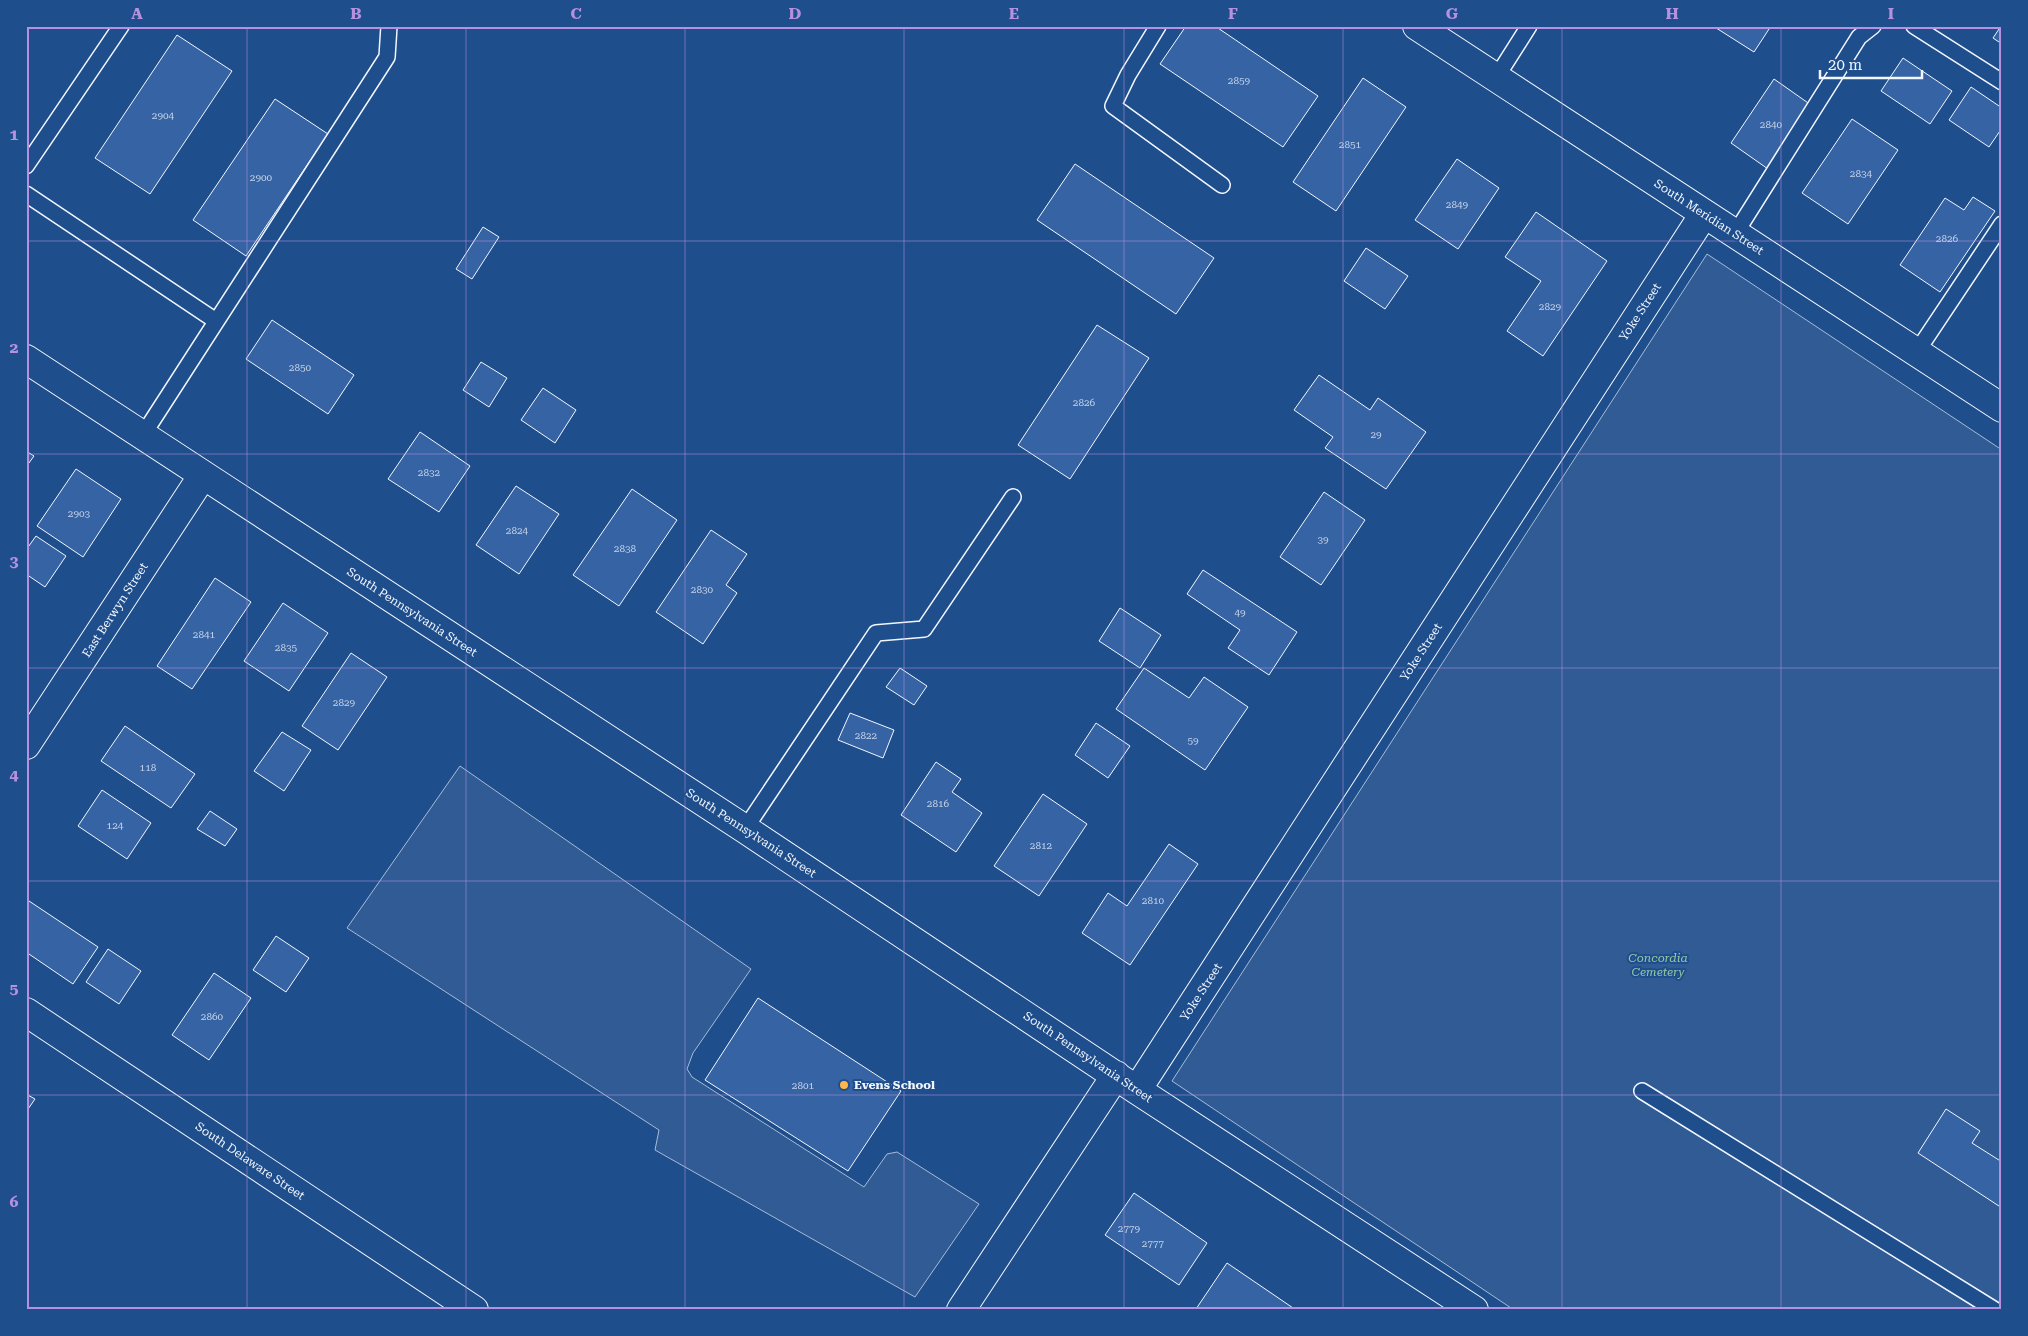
<svg xmlns="http://www.w3.org/2000/svg" width="2028" height="1336" viewBox="0 0 2028 1336" font-family="'Roboto Serif',serif">
<style>
.built{fill:#305b95;stroke:#a8bbd7}
.building{fill:#3563a3;stroke:#f2f6ff}
.lines{fill:none;stroke-linecap:round;stroke-linejoin:round}
.service-casing{stroke:#f2f6ff;stroke-width:18}
.minor-casing{stroke:#f2f6ff;stroke-width:30}
.secondary-casing{stroke:#f2f6ff;stroke-width:30}
.service{stroke:#1f4e8c;stroke-width:15}
.minor{stroke:#1f4e8c;stroke-width:28}
.secondary{stroke:#1f4e8c;stroke-width:28}
.grid{fill:none;stroke:#b691df;stroke-width:1;stroke-opacity:0.55}
.poi-dot{fill:#ffb74d;stroke:#1f4e8c;stroke-width:2}
.labels{text-anchor:middle;dominant-baseline:central;stroke-width:4;stroke-linejoin:round;paint-order:stroke}
.number-label{font-size:10px;fill:#c3d1e8}
.street-label{font-size:12px;fill:#f2f6ff;stroke:#1f4e8c}
.park-label{font-size:12px;font-style:italic;fill:#97c8a6;stroke:#1f4e8c}
.poi-label{font-size:12px;font-weight:bold;fill:#f2f6ff;stroke:#1f4e8c;text-anchor:start}
.neatline{fill:none;stroke:#b691df;stroke-width:2}
.grid-label{font-size:16px;text-anchor:middle;font-weight:bold;fill:#b691df}
</style>
<rect width="100%" height="100%" fill="#1f4e8c"/>
<!-- built -->
<path class="built" d="M1707,254L2002,450V1310H1514L1172,1081Z
M460,766L751,969L693,1053L687,1069L692,1077L864,1187L887,1154L897,1152L979,1204L915,1297L655,1150L659,1130L347,928Z"/>
<!-- building -->
<path class="building" d="M1186,26H1215L1318,96L1283,147L1160,64Z
M1713,26H1771L1754,52Z
M2001,26H2002V44L1993,38Z
M177,35L232,71L150,194L95,158Z
M1903,58L1952,91L1930,124L1881,91Z
M1363,78L1406,107L1336,211L1293,182Z
M1774,79L1811,105L1768,169L1731,143Z
M1971,87L2002,108V128L1989,147L1949,120Z
M275,99L328,134L246,256L193,220Z
M1852,119L1898,150L1848,224L1802,193Z
M1457,159L1499,188L1458,249L1415,220Z
M1075,164L1214,258L1176,314L1037,220Z
M1973,197L1995,211L1940,292L1900,265L1945,198L1964,210Z
M1536,212L1607,261L1543,356L1507,331L1541,281L1505,257Z
M483,227L499,237L472,279L456,269Z
M1366,248L1408,276L1385,309L1344,281Z
M272,320L354,375L328,414L246,359Z
M1097,325L1149,358L1070,479L1018,445Z
M481,362L507,378L489,407L463,390Z
M1319,375L1370,410L1378,398L1426,432L1386,489L1325,448L1333,437L1294,410Z
M543,388L576,410L555,443L521,420Z
M420,432L470,466L439,512L388,479Z
M26,451L34,456L26,467Z
M76,469L121,499L83,557L37,526Z
M516,486L559,514L519,574L476,545Z
M632,489L677,520L619,606L573,575Z
M1324,492L1365,520L1321,585L1280,557Z
M711,530L747,554L726,585L737,593L703,644L656,612Z
M36,536L66,556L45,587L26,574V550Z
M1203,570L1297,632L1269,675L1228,648L1240,630L1187,594Z
M215,578L251,602L192,689L157,666Z
M283,603L328,633L289,691L244,661Z
M1120,608L1161,635L1140,668L1099,641Z
M351,653L387,677L338,750L302,726Z
M900,668L927,686L914,705L886,687Z
M1144,668L1189,698L1204,677L1248,707L1205,770L1116,709Z
M850,713L894,730L883,758L838,740Z
M1096,723L1130,746L1108,778L1075,755Z
M125,726L195,774L171,808L101,761Z
M282,732L311,750L284,791L254,771Z
M936,762L961,779L952,792L982,813L956,852L901,815Z
M102,790L151,823L127,859L78,826Z
M1043,794L1087,824L1039,896L994,866Z
M210,811L237,829L225,846L197,829Z
M1169,844L1198,864L1130,965L1082,933L1108,893L1127,906Z
M26,899L98,947L73,984L26,952Z
M276,936L309,958L286,992L253,970Z
M108,949L141,971L119,1004L86,982Z
M214,973L251,998L209,1060L172,1035Z
M758,998L901,1091L848,1171L705,1080Z
M26,1094L35,1099L26,1112Z
M1946,1109L1980,1131L1972,1143L2002,1162V1208L1918,1153Z
M1134,1193L1207,1243L1179,1285L1105,1235Z
M1227,1263L1296,1310L1196,1309Z"/>
<g class="lines">
<defs>
<path id="service" d="M1158,26L1128,75L1113,106L1222,185
M1914,26L2002,82
M1496,78L1529,26
M26,166L121,26
M26,194L216,321
M1735,234L1859,37L1873,26
M1916,353L2002,224
M143,435L387,57L389,26
M745,829L876,633L924,629L1013,497
M1642,1091L1995,1310"/>
<path id="minor" d="M26,359L745,829L1137,1090L1474,1310
M26,745L203,475
M26,1012L474,1310
M1137,1090L1704,214
M961,1310L1116,1075"/>
<path id="secondary" d="M1417,26L2002,408"/>
</defs>
<!-- service casing -->
<use href="#service" class="service-casing"/>
<!-- minor casing -->
<use href="#minor" class="minor-casing"/>
<!-- secondary casing -->
<use href="#secondary" class="secondary-casing"/>
<!-- service -->
<use href="#service" class="service"/>
<!-- minor -->
<use href="#minor" class="minor"/>
<!-- secondary -->
<use href="#secondary" class="secondary"/>
</g>
<!-- grid -->
<path class="grid" d="M247,26V1310M466,26V1310M685,26V1310M904,26V1310M1124,26V1310M1343,26V1310M1562,26V1310M1781,26V1310M26,241H2002M26,454H2002M26,668H2002M26,881H2002M26,1095H2002"/>
<!-- markers -->
<circle class="poi-dot" cx="844" cy="1085" r="5"/>
<g class="labels">
<!-- number labels -->
<g class="number-label">
<text x="1239" y="80">2859</text>
<text x="163" y="115">2904</text>
<text x="1771" y="124">2840</text>
<text x="1350" y="144">2851</text>
<text x="1861" y="173">2834</text>
<text x="261" y="177">2900</text>
<text x="1457" y="204">2849</text>
<text x="1947" y="238">2826</text>
<text x="1550" y="306">2829</text>
<text x="300" y="367">2850</text>
<text x="1084" y="402">2826</text>
<text x="1376" y="434">29</text>
<text x="429" y="472">2832</text>
<text x="79" y="513">2903</text>
<text x="517" y="530">2824</text>
<text x="1323" y="539">39</text>
<text x="625" y="548">2838</text>
<text x="702" y="589">2830</text>
<text x="1240" y="612">49</text>
<text x="204" y="634">2841</text>
<text x="286" y="647">2835</text>
<text x="344" y="702">2829</text>
<text x="866" y="735">2822</text>
<text x="1193" y="740">59</text>
<text x="148" y="767">118</text>
<text x="938" y="803">2816</text>
<text x="115" y="825">124</text>
<text x="1041" y="845">2812</text>
<text x="1153" y="900">2810</text>
<text x="212" y="1016">2860</text>
<text x="803" y="1085">2801</text>
<text x="1129" y="1228">2779</text>
<text x="1153" y="1243">2777</text>
</g>
<!-- street labels -->
<g class="street-label">
<text transform="translate(1709 217) rotate(33)">South Meridian Street</text>
<text transform="translate(1640 312) rotate(-57)">Yoke Street</text>
<text transform="translate(115 610) rotate(-57)">East Berwyn Street</text>
<text transform="translate(412 612) rotate(33)">South Pennsylvania Street</text>
<text transform="translate(1421 652) rotate(-57)">Yoke Street</text>
<text transform="translate(751 833) rotate(33)">South Pennsylvania Street</text>
<text transform="translate(1201 992) rotate(-57)">Yoke Street</text>
<text transform="translate(1088 1057) rotate(34)">South Pennsylvania Street</text>
<text transform="translate(250 1161) rotate(34)">South Delaware Street</text>
</g>
<!-- park labels -->
<g class="park-label">
<text x="1658" y="958">Concordia<tspan x="1658" dy="14">Cemetery</tspan></text>
</g>
<!-- poi labels -->
<g class="poi-label">
<text x="854" y="1085">Evens School</text>
</g>
</g>
<!-- border -->
<rect width="2028" height="1336" fill="none" stroke="#1f4e8c" stroke-width="55"/>
<!-- scale -->
<path d="M1820 70v8h102v-8" fill="none" stroke="#f2f6ff" stroke-width="2.5"/>
<text x="1828" y="70" font-size="15" fill="#f2f6ff" stroke="#1f4e8c" stroke-width="4" paint-order="stroke">20 m</text>
<rect x="28" y="28" width="1972" height="1280" class="neatline"/>
<g class="grid-label">
<text x="137" y="19">A</text>
<text x="356" y="19">B</text>
<text x="576" y="19">C</text>
<text x="795" y="19">D</text>
<text x="1014" y="19">E</text>
<text x="1233" y="19">F</text>
<text x="1452" y="19">G</text>
<text x="1672" y="19">H</text>
<text x="1891" y="19">I</text>
<text x="14" y="140">1</text>
<text x="14" y="353">2</text>
<text x="14" y="567">3</text>
<text x="14" y="780">4</text>
<text x="14" y="994">5</text>
<text x="14" y="1207">6</text>
</g>
</svg>
